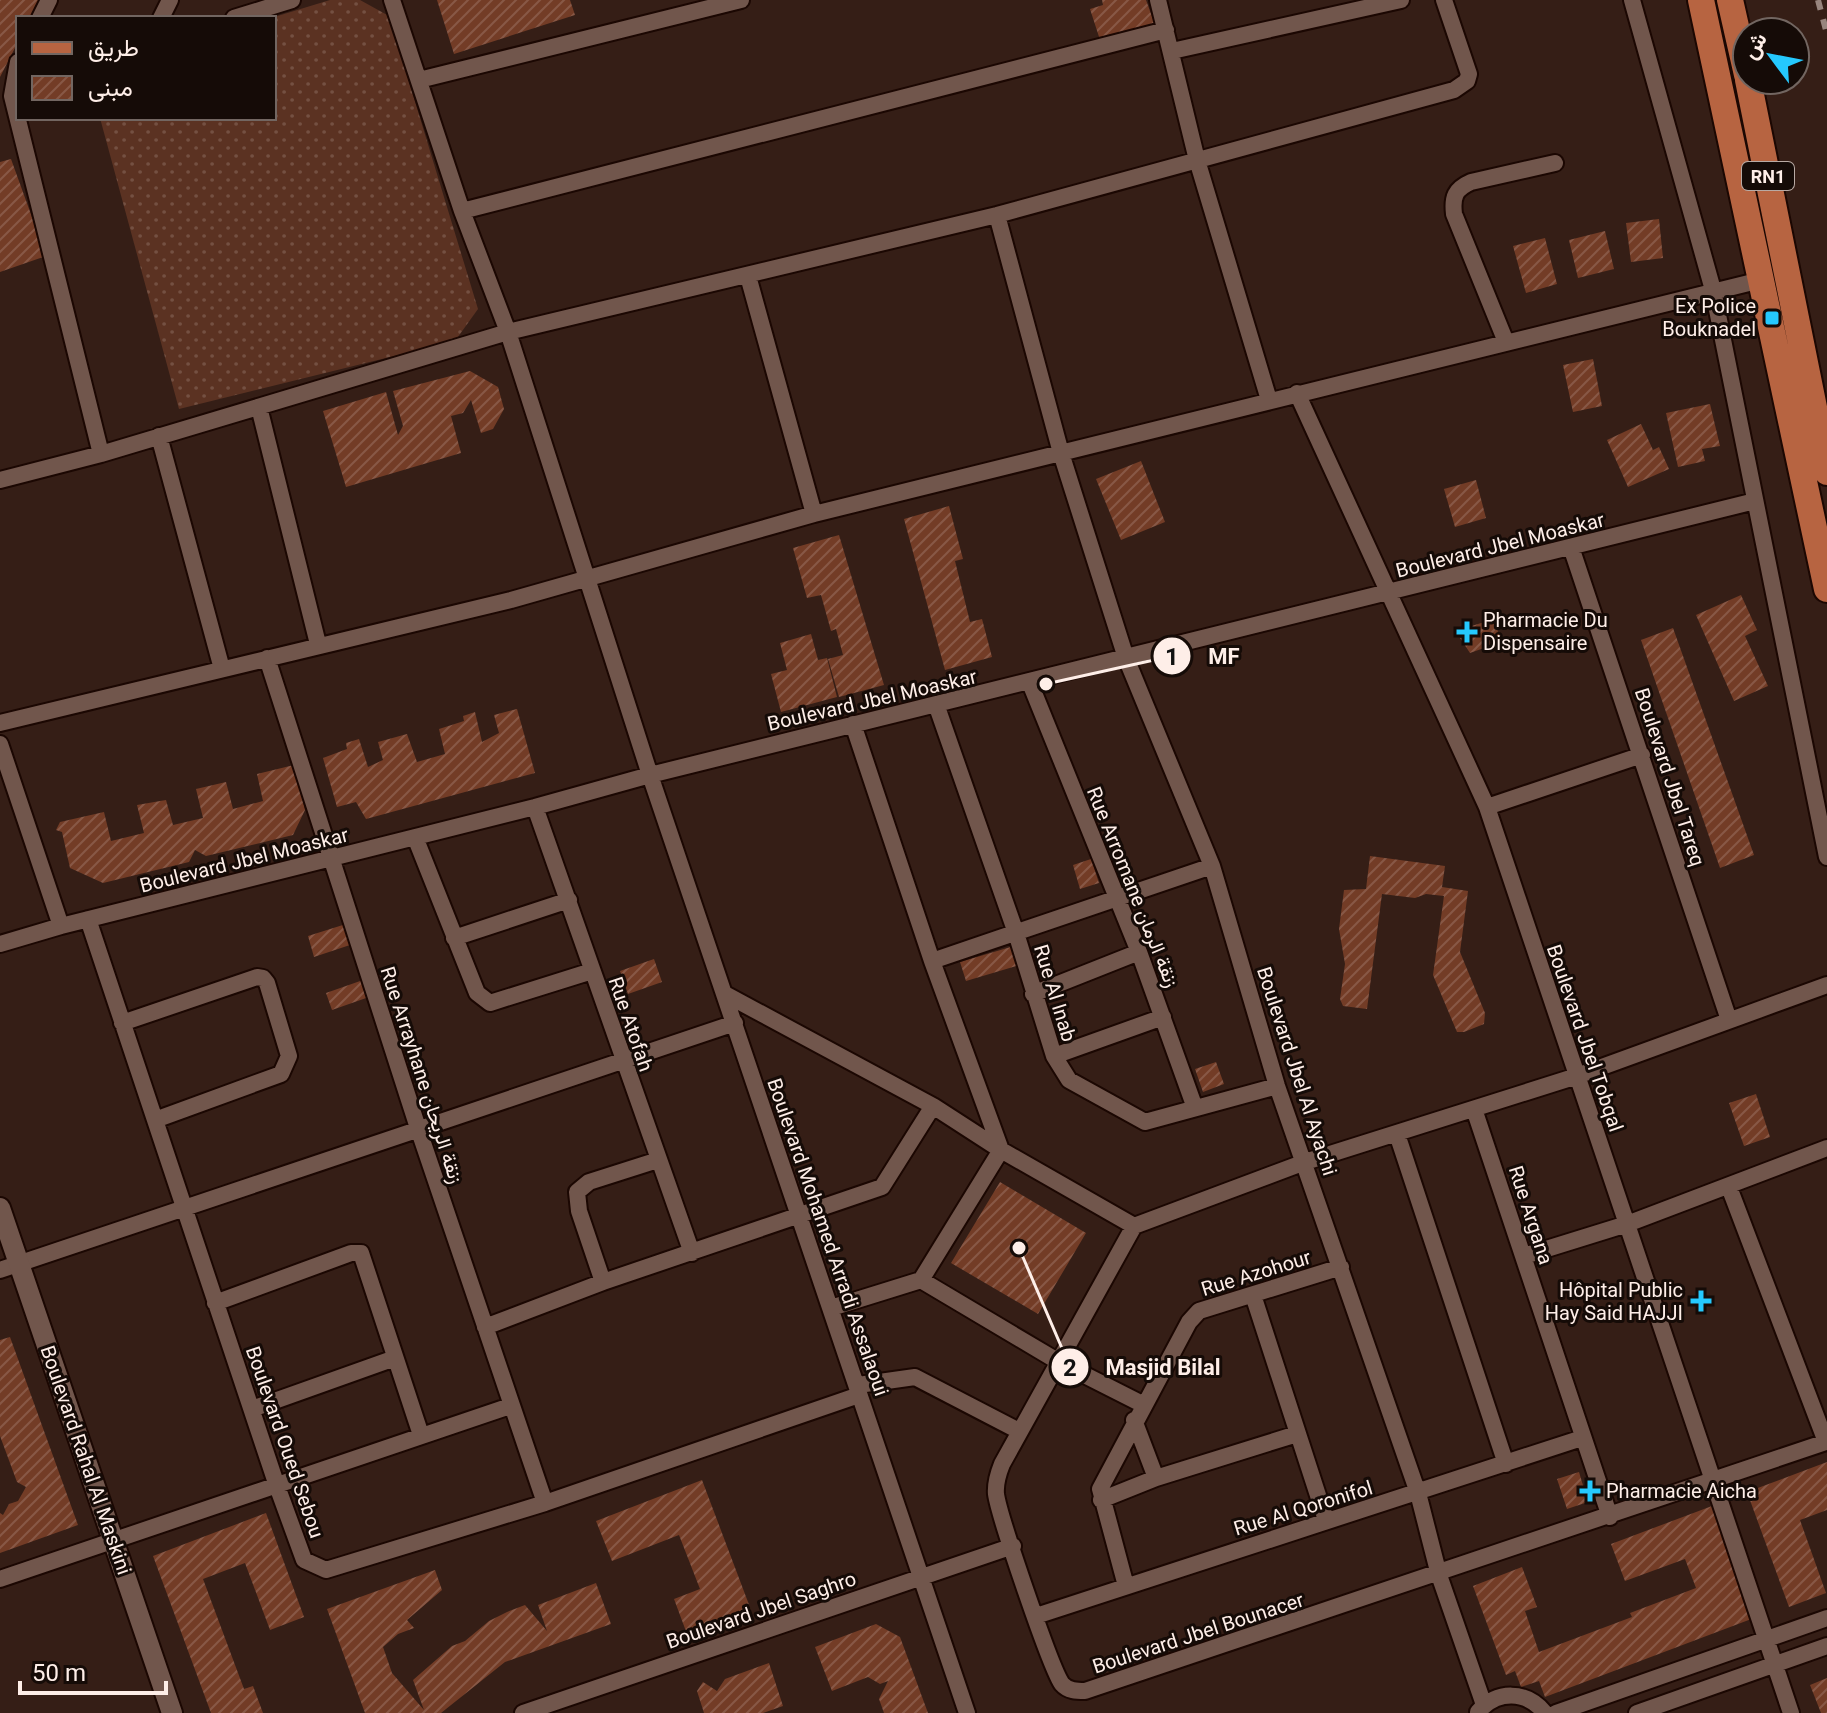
<svg xmlns="http://www.w3.org/2000/svg" width="1827" height="1713" viewBox="0 0 1827 1713" font-family="Roboto,Vazirmatn,sans-serif">
<style>
.grass{fill:url(#grass-dots)}
.building{fill:url(#building-hatch)}
.lines{fill:none;stroke-linecap:round;stroke-linejoin:round}
.minor-casing{stroke:#1b0702;stroke-width:20}
.tertiary-casing{stroke:#1b0702;stroke-width:24}
.primary-casing{stroke:#1b0702;stroke-width:30}
.minor{stroke:#71564c;stroke-width:16}
.tertiary{stroke:#71564c;stroke-width:20}
.primary{stroke:#b76441;stroke-width:26}
.rail{stroke:#98857e;stroke-width:6;stroke-dasharray:10 10;stroke-linecap:butt}
.poi-dot{fill:#25c9fe;stroke:#150b07;stroke-width:3}
.labels{text-anchor:middle;dominant-baseline:central;stroke-width:6;stroke-linejoin:round;paint-order:stroke}
.shield{fill:#150b07;stroke:#b8aaa4;stroke-width:2}
.shield-label{font-size:18px;font-weight:bold;fill:#feeee8}
.poi-label{font-size:20px;fill:#feeee8;stroke:#150b07;text-anchor:end}
.street-label{font-size:20px;fill:#feeee8;stroke:#150b07}
.leader{fill:none;stroke:#feeee8;stroke-width:3}
.callout-dot{fill:#feeee8;stroke:#150b07;stroke-width:3}
.mark-label{font-size:24px;text-anchor:middle;font-weight:bold;fill:#111}
.callout-label{font-size:22px;text-anchor:middle;font-weight:bold;fill:#feeee8;stroke:#150b07;stroke-width:6;stroke-linejoin:round;paint-order:stroke}
</style>
<defs>
<pattern id="grass-dots" width="8" height="8" patternUnits="userSpaceOnUse" patternTransform="scale(2)"><rect width="8" height="8" fill="#5b3222"/><path d="M2 2h.1M6 6h.1" fill="none" stroke="#745042" stroke-width="1.8" stroke-linecap="round"/></pattern>
<pattern id="building-hatch" width="6" height="6" patternUnits="userSpaceOnUse" patternTransform="scale(2)"><rect width="6" height="6" fill="#733c26"/><path d="M-1 1l2-2M0 6l6-6M5 7l2-2" fill="none" stroke="#885846"/></pattern>
</defs>
<rect width="100%" height="100%" fill="#351e16"/>
<!-- grass -->
<path class="grass" d="M330,0H360L389,16L478,309L455,341L179,409L100,118H274L271,18Z"/>
<!-- building -->
<path class="building" d="M0,0H40L30,18H18V42L0,77Z
M437,0H570L575,15L454,54Z
M1102,0H1146L1155,25L1101,43L1090,9L1103,5Z
M11,159L46,256L0,272V162Z
M1659,219L1663,258L1631,262L1626,223Z
M1605,231L1614,269L1578,278L1569,240Z
M1545,238L1557,284L1526,293L1513,246Z
M1593,359L1602,406L1573,412L1563,365Z
M470,371L498,387L504,409L493,429L481,433L471,400L463,413L451,416L461,453L346,487L323,411L386,392L398,435L403,426L393,391Z
M1710,404L1720,446L1702,449L1705,461L1678,467L1666,413Z
M1641,424L1653,450L1659,447L1669,469L1628,487L1607,440Z
M1141,461L1165,522L1121,540L1096,479Z
M1476,480L1486,518L1455,527L1444,489Z
M949,506L963,559L955,561L970,622L982,619L992,657L945,670L904,519Z
M839,535L884,685L839,697L828,659L843,655L836,629L831,631L821,595L807,598L793,548Z
M1741,595L1757,630L1745,636L1768,686L1734,701L1696,615Z
M1494,619L1501,642L1470,653L1460,638L1465,637L1462,629Z
M1673,628L1754,855L1720,868L1641,640Z
M811,634L818,660L827,658L837,697L781,712L771,674L787,670L780,643Z
M517,709L535,773L366,819L356,802L337,807L323,758L347,749L346,743L359,739L368,767L383,760L378,742L407,734L417,762L445,754L439,729L464,721L463,716L475,712L482,742L499,733L494,715Z
M294,765L305,810L293,835L206,856L195,850L189,862L103,883L70,868L62,832L56,830L60,822L104,812L111,841L144,833L137,805L166,800L173,825L203,818L196,789L226,782L233,809L263,801L257,774Z
M1370,856L1445,866L1442,887L1468,891L1460,952L1485,1013L1484,1024L1464,1032H1457L1433,975L1444,896L1426,894L1415,898L1382,894L1367,1009L1343,1006L1340,999L1345,964L1339,929L1344,890L1366,889Z
M1091,859L1099,883L1080,889L1073,865Z
M346,924L353,944L314,957L308,936Z
M1014,946L1020,965L966,981L960,962Z
M654,959L662,982L628,994L620,971Z
M363,980L369,997L332,1010L326,993Z
M1216,1062L1224,1084L1203,1092L1195,1069Z
M1756,1094L1770,1137L1744,1146L1729,1103Z
M1000,1182L1086,1233L1038,1314L951,1263Z
M10,1337L78,1525L0,1553V1513L3,1515L9,1504L18,1501L26,1487L17,1482L0,1436V1340Z
M1827,1462V1510L1800,1520L1826,1593L1789,1607L1747,1492Z
M1579,1472L1588,1502L1567,1509L1557,1479Z
M702,1480L751,1610L687,1634L674,1599L700,1589L679,1535L612,1561L596,1521Z
M1712,1506L1754,1618L1545,1697L1539,1681L1521,1687L1515,1671L1506,1675L1473,1586L1522,1567L1537,1607L1525,1611L1539,1652L1632,1617L1630,1613L1696,1588L1685,1559L1625,1581L1611,1544Z
M266,1513L304,1617L270,1630L245,1563L203,1579L244,1689L253,1686L263,1713H211L153,1556Z
M435,1570L442,1590L407,1620L414,1628L398,1634L383,1647L392,1673L424,1710L413,1680L452,1646L465,1641L489,1621L507,1612L525,1605L547,1631L538,1605L596,1583L611,1624L505,1662L441,1713H365L327,1609Z
M876,1624L900,1637L928,1713H884L879,1699L888,1681L880,1684L868,1677L832,1691L815,1647Z
M769,1663L783,1706L763,1713H704L697,1691L703,1682L717,1691L725,1679Z
M1827,1678V1713H1821L1810,1685Z"/>
<g class="lines">
<defs>
<path id="minor" d="M392,0L462,211L508,332L650,775L967,1713
M1158,0L1197,160L1269,400
M1632,0L1713,290L1827,857
M40,18L49,0
M161,18L170,0
M234,18L292,0
M1172,51L1401,0
M18,62L12,96L101,454
M419,80L741,0
M462,211L1166,30
M997,215L1061,453L1126,658L1212,866L1277,1086L1418,1493L1439,1575L1484,1705
M748,276L814,514
M1506,342L1454,214C1452,197 1455,189 1471,182L1555,163
M1297,393L1487,807L1791,1713
M259,407L318,644
M159,436L222,669
M0,480L101,454L508,332L997,215L1454,90L1467,81L1469,74L1444,0
M1571,547L1729,1020
M267,658L418,1128L545,1503
M1030,683L1139,952L1195,1108
M936,704L1016,933L1054,1056L1069,1080L1145,1122L1277,1086
M0,723L511,600L814,514L1761,280
M0,744L61,926
M535,807L692,1253
M1487,807L1642,755
M415,837L477,993L490,1003L592,971
M88,919L277,1486L304,1560L326,1570L545,1503L859,1395
M454,938L569,900
M0,944L61,926L535,807L650,775L1755,501
M932,961L1212,866
M725,994L933,1106L1001,1150L1134,1226L1305,1162L1577,1076L1827,985
M1033,994L1139,952
M122,1023L257,977L263,978L267,983L289,1056L281,1074L155,1120
M1054,1056L1163,1017
M1474,1109L1610,1517
M1397,1134L1506,1464
M1134,1226L1002,1464C998,1474 995,1483 996,1494C999,1516 1051,1669 1062,1684C1068,1691 1077,1691 1085,1691L1826,1442L1729,1187
M1524,1256L1627,1224L1827,1148
M0,1270L735,1023
M921,1280L1059,1362L1142,1404
M603,1282L579,1211L577,1192L589,1182L658,1160
M1253,1295L1326,1520
M215,1303L351,1253H361L421,1435
M831,1308L921,1280L1001,1150L932,961L853,724
M485,1327L603,1282L882,1187L933,1106
M858,1385L915,1377L1019,1431
M252,1409L395,1358
M1134,1420L1156,1478
M1101,1500L1156,1478L1297,1434
M0,1579L510,1406
M1126,1586L1100,1489L1189,1322L1199,1311L1341,1267
M1036,1616L1582,1438
M1478,1712C1497,1690 1526,1690 1545,1713
M523,1713L1013,1546
M1556,1713L1827,1618
M1637,1713L1827,1646"/>
<path id="tertiary" d="M0,1208L172,1713"/>
<path id="primary" d="M1701,0L1827,589
M1730,0L1747,75
M1748,80L1827,472"/>
</defs>
<!-- minor casing -->
<use href="#minor" class="minor-casing"/>
<!-- tertiary casing -->
<use href="#tertiary" class="tertiary-casing"/>
<!-- primary casing -->
<use href="#primary" class="primary-casing"/>
<!-- minor -->
<use href="#minor" class="minor"/>
<!-- tertiary -->
<use href="#tertiary" class="tertiary"/>
<!-- primary -->
<use href="#primary" class="primary"/>
<!-- rail -->
<path class="rail" d="M1818,0L1827,34"/>
</g>
<!-- markers -->
<g class="poi-dot">
<rect x="1764" y="310" width="16" height="16" rx="4"/>
<path d="M1463 620h8v8h8v8h-8v8h-8v-8h-8v-8h8z"/>
<path d="M1697 1289h8v8h8v8h-8v8h-8v-8h-8v-8h8z"/>
<path d="M1586 1479h8v8h8v8h-8v8h-8v-8h-8v-8h8z"/>
</g>
<g class="labels">
<!-- shield labels -->
<rect class="shield" x="1742" y="162" width="52" height="28" rx="6"/>
<g class="shield-label">
<text x="1768" y="176">RN1</text>
</g>
<!-- poi labels -->
<g class="poi-label">
<text x="1756" y="306">Ex Police<tspan x="1756" dy="23">Bouknadel</tspan></text>
<text x="1483" y="620" text-anchor="start">Pharmacie Du<tspan x="1483" dy="23">Dispensaire</tspan></text>
<text x="1683" y="1290">Hôpital Public<tspan x="1683" dy="23">Hay Said HAJJI</tspan></text>
<text x="1606" y="1491" text-anchor="start">Pharmacie Aicha</text>
</g>
<!-- street labels -->
<g class="street-label">
<text transform="translate(1500 545) rotate(-14)">Boulevard Jbel Moaskar</text>
<text transform="translate(872 700) rotate(-13)">Boulevard Jbel Moaskar</text>
<text transform="translate(1670 777) rotate(72)">Boulevard Jbel Tareq</text>
<text transform="translate(244 860) rotate(-14)">Boulevard Jbel Moaskar</text>
<text transform="translate(1133 887) rotate(68)">Rue Arromane زنقة الرمان</text>
<text transform="translate(1055 993) rotate(73)">Rue Al Inab</text>
<text transform="translate(631 1024) rotate(71)">Rue Atofah</text>
<text transform="translate(1585 1038) rotate(71)">Boulevard Jbel Tobqal</text>
<text transform="translate(1297 1071) rotate(72)">Boulevard Jbel Al Ayachi</text>
<text transform="translate(422 1075) rotate(72)">Rue Arrayhane زنقة الريحان</text>
<text transform="translate(1531 1215) rotate(72)">Rue Argana</text>
<text transform="translate(828 1237) rotate(71)">Boulevard Mohamed Arradi Assalaoui</text>
<text transform="translate(1256 1273) rotate(-17)">Rue Azohour</text>
<text transform="translate(285 1442) rotate(71)">Boulevard Oued Sebou</text>
<text transform="translate(86 1460) rotate(71)">Boulevard Rahal Al Maskini</text>
<text transform="translate(1303 1508) rotate(-17)">Rue Al Qoronifol</text>
<text transform="translate(761 1610) rotate(-19)">Boulevard Jbel Saghro</text>
<text transform="translate(1198 1633) rotate(-18)">Boulevard Jbel Bounacer</text>
</g>
</g>
<!-- callouts -->
<path class="leader" d="M1046 684L1172 656M1019 1248L1070 1367"/>
<g class="callout-dot">
<circle cx="1046" cy="684" r="8"/>
<circle cx="1019" cy="1248" r="8"/>
<circle cx="1172" cy="656" r="20"/>
<circle cx="1070" cy="1367" r="20"/>
</g>
<g class="mark-label">
<text x="1172" y="665">1</text>
<text x="1070" y="1376">2</text>
</g>
<g class="callout-label">
<text x="1224" y="664">MF</text>
<text x="1163" y="1375">Masjid Bilal</text>
</g>
<!-- legend -->
<rect x="16" y="16" width="260" height="104" fill="#150b07" stroke="#726661" stroke-width="2"/>
<rect x="32" y="42" width="40" height="12" fill="#b76441" stroke="#726661" stroke-width="2"/>
<text x="88" y="56" font-size="24" fill="#feeee8">طريق</text>
<rect x="32" y="76" width="40" height="24" fill="url(#building-hatch)" stroke="#726661" stroke-width="2"/>
<text x="88" y="96" font-size="24" fill="#feeee8">مبنى</text>
<!-- north arrow -->
<g transform="translate(1771 56) rotate(302)"><circle r="38" fill="#150b07" stroke="#726661" stroke-width="2"/>
<path d="M0-6L14 30L0 20L-14 30Z" fill="#25c9fe"/>
<text y="-12" font-size="22" font-weight="bold" text-anchor="middle" fill="#feeee8">ش</text>
</g>
<!-- scale -->
<path d="M20 1681v12h146v-12" fill="none" stroke="#feeee8" stroke-width="4"/>
<text x="32" y="1681" font-size="24" fill="#feeee8" stroke="#150b07" stroke-width="6" paint-order="stroke">50 m</text>
</svg>
